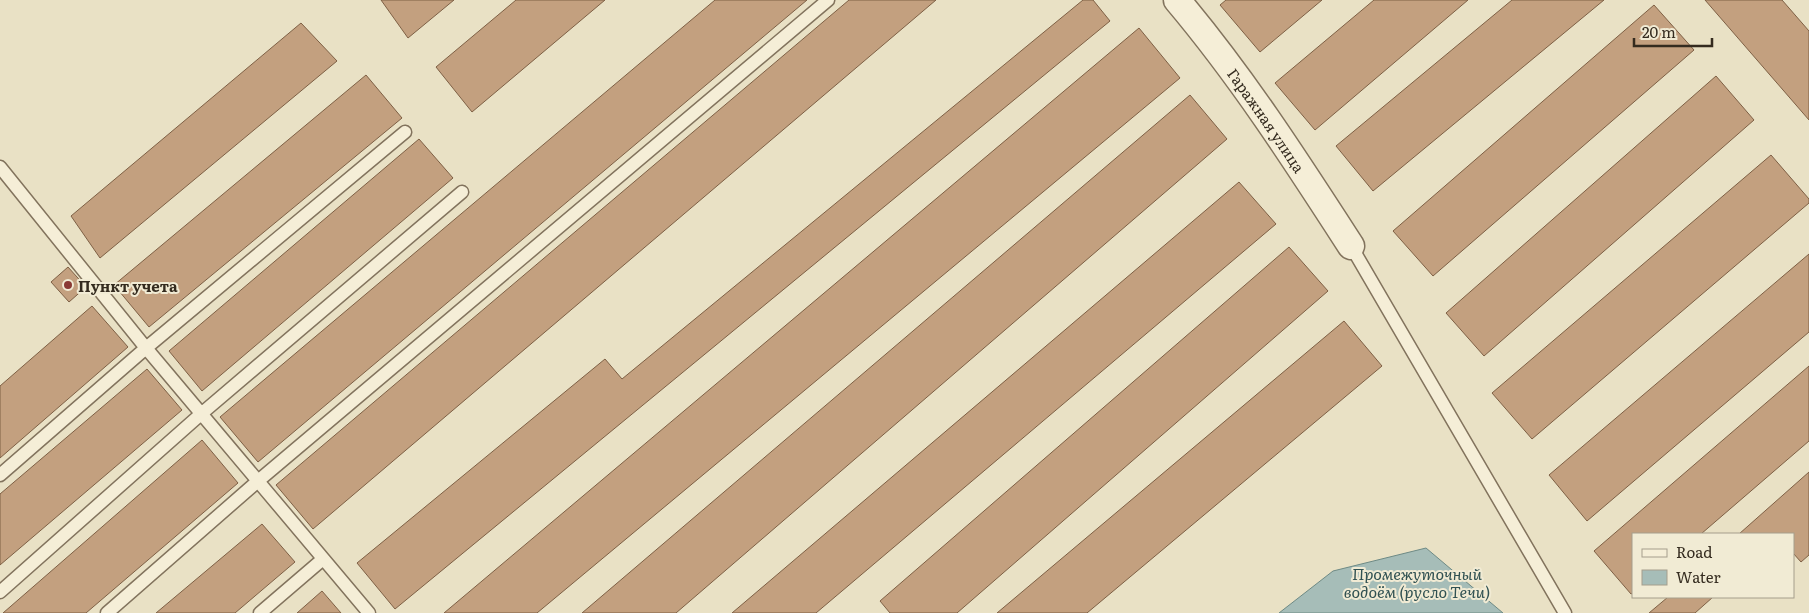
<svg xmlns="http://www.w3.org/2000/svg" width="1809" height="613" viewBox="0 0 1809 613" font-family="Literata,serif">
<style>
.water{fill:#a6bdb8;stroke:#6e8a85}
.building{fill:#c3a07f;stroke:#7e6045}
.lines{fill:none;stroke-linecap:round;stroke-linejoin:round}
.service-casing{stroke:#82735d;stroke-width:15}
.minor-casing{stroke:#82735d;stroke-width:29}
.service{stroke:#f5eed7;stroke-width:12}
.minor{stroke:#f5eed7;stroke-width:26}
.poi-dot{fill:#8a3a34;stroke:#f1ebd4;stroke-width:2}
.labels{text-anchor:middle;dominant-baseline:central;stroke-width:4;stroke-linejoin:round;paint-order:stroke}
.street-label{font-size:15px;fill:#342b1f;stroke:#f1ebd4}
.poi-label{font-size:15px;font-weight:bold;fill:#342b1f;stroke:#f1ebd4;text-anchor:start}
.water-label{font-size:16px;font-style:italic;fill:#305152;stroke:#f1ebd4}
</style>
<rect width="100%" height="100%" fill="#e9e1c5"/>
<!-- water -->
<path class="water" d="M1426,548L1503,613H1279L1333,571Z"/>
<!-- building -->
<path class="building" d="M381,0H454L408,38Z
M516,0H605L472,112L436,67Z
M715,0H807L258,462L220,417Z
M849,0H936L313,529L276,485Z
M1083,0H1093L1110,21L395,609L357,563L605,359L622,379Z
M1226,0H1322L1260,52L1220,5Z
M1374,0H1468L1315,130L1275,83Z
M1512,0H1604L1373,191L1336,146Z
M1705,0H1782L1809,31V120Z
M1654,5L1694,50L1433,276L1393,231Z
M301,23L337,61L100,258L71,216Z
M1139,28L1180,78L537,613H444Z
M366,75L402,118L149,327L114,285Z
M1716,76L1754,120L1484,356L1446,313Z
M1190,95L1227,139L676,613H582Z
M419,139L453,178L202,391L169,351Z
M1771,155L1809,199V203L1532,439L1492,393Z
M1239,182L1276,224L816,613H732Z
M1289,247L1328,291L957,613H890L880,601Z
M1809,254V332L1587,521L1549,475Z
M68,267L86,287L69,302L51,282Z
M92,306L128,347L0,458V386Z
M1344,321L1382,366L1087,613H997Z
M1809,366V441L1701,534H1633V593L1631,594L1594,551Z
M147,369L182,410L0,565V494Z
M202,440L238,483L86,613H3Z
M1809,472V555L1801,562L1793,553V534H1739Z
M262,524L295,562L235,613H156Z
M322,591L341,613H297Z
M1668,597H1713L1695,613H1649Z"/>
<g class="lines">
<defs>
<path id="service" d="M0,167L146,348L369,613
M1351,246L1565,613
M0,475L146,348L405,132
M0,592L201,414L462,192
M107,613L258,481L828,0
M260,613L323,559"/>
<g id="minor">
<path id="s1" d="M1177,0C1242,77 1296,161 1351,246"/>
</g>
</defs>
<!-- service casing -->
<use href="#service" class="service-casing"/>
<!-- minor casing -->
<use href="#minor" class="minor-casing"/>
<!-- service -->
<use href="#service" class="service"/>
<!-- minor -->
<use href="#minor" class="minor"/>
</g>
<!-- markers -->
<circle class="poi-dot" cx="68" cy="285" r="5"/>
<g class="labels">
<!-- street labels -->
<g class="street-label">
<text stroke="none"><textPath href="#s1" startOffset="150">Гаражная улица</textPath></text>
</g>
<!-- poi labels -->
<g class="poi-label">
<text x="78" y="285">Пункт учета</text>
</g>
<!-- water labels -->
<g class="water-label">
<text x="1417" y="573">Промежуточный<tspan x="1417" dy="18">водоём (русло Течи)</tspan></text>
</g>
</g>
<!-- legend -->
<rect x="1632" y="533" width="162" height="65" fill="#f1ebd4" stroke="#a59e8c"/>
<rect x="1642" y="549" width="25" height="8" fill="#f5eed7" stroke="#a59e8c"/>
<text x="1676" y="558" font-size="15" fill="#342b1f">Road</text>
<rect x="1642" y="570" width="25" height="15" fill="#a6bdb8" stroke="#a59e8c"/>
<text x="1676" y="583" font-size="15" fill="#342b1f">Water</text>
<!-- scale -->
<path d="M1634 38v8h78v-8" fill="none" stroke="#342b1f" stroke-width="2.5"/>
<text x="1642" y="38" font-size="15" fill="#342b1f" stroke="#f1ebd4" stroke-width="4" paint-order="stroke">20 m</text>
</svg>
